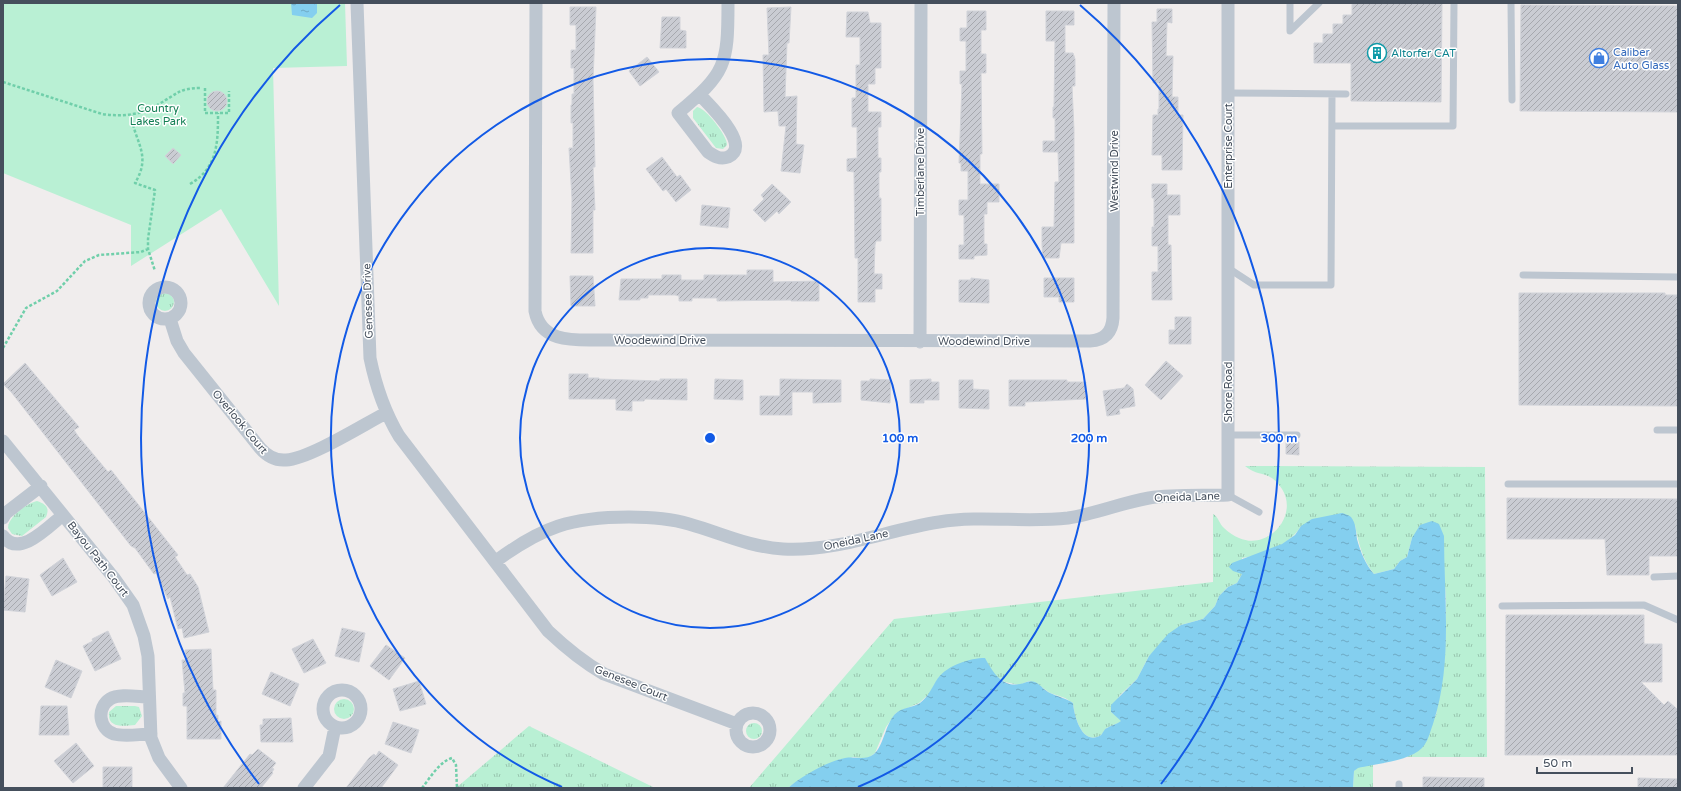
<svg xmlns="http://www.w3.org/2000/svg" width="1681" height="791" viewBox="0 0 1681 791" font-family="'Varela Round',sans-serif">
<style>
.grass{fill:url(#grass-tufts)}
.park{fill:#b9f0d4}
.water{fill:url(#water-ripples)}
.building{fill:url(#building-hatch);stroke:#d1d3d9}
.lines{fill:none;stroke-linecap:round;stroke-linejoin:round}
.path{stroke:#70cfaa;stroke-width:2.5;stroke-dasharray:3 2;stroke-linecap:butt}
.service{stroke:#bdc6d0;stroke-width:7}
.minor{stroke:#bdc6d0;stroke-width:13}
.ring{fill:none;stroke:#125ae6;stroke-width:2}
.labels{text-anchor:middle;dominant-baseline:central;stroke-width:3;stroke-linejoin:round;paint-order:stroke}
.shop-label{font-size:11px;fill:#366cbe;stroke:#fff;text-anchor:start}
.culture-label{font-size:11px;fill:#0d838f;stroke:#fff;text-anchor:start}
.park-label{font-size:11px;fill:#137f54;stroke:#fff}
.street-label{font-size:11px;fill:#454f5c;stroke:#fff}
.centre{fill:#125ae6;stroke:#fff;stroke-width:2}
.ring-label{font-size:12px;text-anchor:middle;font-weight:bold;fill:#125ae6;stroke:#fff;stroke-width:3;stroke-linejoin:round;paint-order:stroke}
</style>
<defs>
<pattern id="grass-tufts" width="24" height="20" patternUnits="userSpaceOnUse"><rect width="24" height="20" fill="#b9f0d4"/><path d="M3 7l-1-3M5 7V3M7 7l1-3M15 17l-1-3M17 17v-4M19 17l1-3" fill="none" stroke="#98c5af"/></pattern>
<pattern id="water-ripples" width="26" height="14" patternUnits="userSpaceOnUse"><rect width="26" height="14" fill="#84cfef"/><path d="M2 4q2-2 4 0t4 0M15 11q2-2 4 0t4 0" fill="none" stroke="#6eaac5"/></pattern>
<pattern id="building-hatch" width="6" height="6" patternUnits="userSpaceOnUse"><rect width="6" height="6" fill="#caccd3"/><path d="M-1 1l2-2M0 6l6-6M5 7l2-2" fill="none" stroke="#a6a8ae"/></pattern>
</defs>
<rect width="100%" height="100%" fill="#f0eded"/>
<!-- grass -->
<path class="grass" d="M697,107C706,108 728,137 727,145L723,149L716,148L693,118V111Z
M156 302a9 9 0 1 1 18 0a9 9 0 1 1-18 0Z
M1245,466L1485,467L1487,757H1406L1413,754L1436,715L1445,655L1446,600L1444,572L1412,538L1407,557L1400,561L1394,569L1374,574C1363,561 1358,542 1355,525L1301,526C1290,545 1263,555 1242,558V574L1237,583L1228,587L1219,596L1215,606L1203,619L1181,625L1149,656L1137,679L1120,695L1111,712L1122,721C1117,724 1112,725 1107,728C1105,729 1103,733 1101,735C1082,747 1074,715 1073,703L1065,698L1050,693L1036,683L1029,681L1019,685L1005,682L993,674L939,677L929,694L919,703L896,713L886,727L875,753L867,759L853,757L793,784L788,788H749L894,619L1213,582V514C1219,517 1219,524 1224,528C1228,532 1234,536 1239,538C1268,551 1299,516 1282,489C1269,469 1259,478 1245,466Z
M37,501C46,504 50,508 46,517L22,536L12,534L8,528C8,517 27,503 37,501Z
M334 709a10 10 0 1 1 20 0a10 10 0 1 1-20 0Z
M116,706H135L139,707L142,716L135,725C124,726 107,729 109,712Z
M746 731a8 8 0 1 1 16 0a8 8 0 1 1-16 0Z
M529,726L655,788H456Z
M1373,764V788H1353L1354,771L1358,767Z"/>
<!-- park -->
<path class="park" d="M3,3H345L347,66L273,68L279,306L221,209L131,266V225L3,173Z"/>
<!-- water -->
<path class="water" d="M291,3H317V13L312,18L292,15Z
M1342,513C1345,514 1349,515 1351,517C1356,523 1356,532 1357,539C1360,551 1366,565 1374,574L1394,569L1400,561L1407,557L1412,538L1420,525L1432,521L1439,524L1444,536C1444,598 1453,664 1433,724C1430,732 1428,742 1422,748C1410,761 1374,764 1358,768L1354,771L1353,788H788C800,777 828,761 845,758C856,756 865,761 874,754C884,745 885,725 895,714C902,707 913,708 920,703C929,696 932,687 938,678C948,665 970,658 985,658C992,671 1002,688 1020,684C1026,683 1029,680 1035,682C1041,685 1045,691 1050,693C1058,697 1066,698 1073,703C1074,715 1082,747 1101,735C1103,733 1104,729 1107,728C1112,725 1117,724 1121,721L1111,712V705L1137,679L1149,656L1168,634L1181,625L1203,619L1215,606L1219,596L1228,587L1237,583L1242,574L1233,571L1229,567L1232,563L1282,544L1295,535L1301,526L1312,519Z"/>
<!-- building -->
<path class="building" d="M1352,3H1442L1441,102L1351,101V63H1314V43H1323V34H1333V24H1343V15H1352Z
M1521,5L1678,6V112L1520,111Z
M570,7H596L593,80L595,167H593L595,210H593V253H571L572,199L569,148H573V123H571V105H572V94H574V68H571V50H576V25H570Z
M791,7L789,43H787L785,97L797,96L796,144L804,145L800,173L781,171L786,126H779L778,111L764,112L763,55H769L767,8Z
M1157,9H1172V23L1167,22L1166,56H1173L1172,97H1178V115H1183L1182,170H1162V155H1152L1153,115H1158V109H1159V83H1153L1152,22H1157Z
M967,11H986V30H981V54H986V73H981L982,154H980V184H999V202H987V214H984V244H987V255L974,256V259H959V245H964V215H959V200H968V171H961V163H959L962,84H960V71H966V41H960V28H967Z
M1046,11H1074V25H1065V53H1073L1075,59V86H1072L1074,130V243H1061L1059,258H1043L1042,245V227H1054L1055,182H1059L1058,152H1043V141H1055V118H1053V107H1054L1055,41H1046Z
M847,12H868L870,23H881V68H875V84H868V112H881V127H878V158H881V172H879V198H881V241H876L875,245L874,274H882V289H875V302H858V258H855L854,172L847,171V159L857,158V127H852V98H856V65H860V37H846Z
M662,17H680V30L686,31V48H660Z
M647,57L659,72L640,86L629,71Z
M207 101a10 10 0 1 1 20 0a10 10 0 1 1-20 0Z
M173,148L181,155L173,164L165,156Z
M662,157L677,177L680,175L691,190L676,202L666,189L663,191L646,169Z
M772,184L791,202L779,214L777,211L765,222L753,210L764,199L761,195Z
M1152,184H1167V195H1180V215H1168V245H1171L1172,300H1152V272H1158V246H1152V227H1154V198H1152Z
M702,205L730,208L728,228L700,225Z
M747,270H773V282L819,281V301H791V300L717,301V298H692V301H679V296L675,295H648V298H640V300H619L621,279H662V275H681V280H704V275H747Z
M570,276H593L595,306H571Z
M971,278L989,280V303L959,302V280H971Z
M1044,278H1074V302H1059V297H1044Z
M1519,293H1665V295H1678V406L1519,405Z
M1175,317H1191V344H1169V330H1175Z
M1166,361L1183,376L1161,400L1145,385Z
M25,363L79,427L74,430L78,436L108,472L111,470L178,555L175,557L187,575L190,574L198,587L209,632L184,638L182,628L178,629L170,597L168,599L156,573L154,574L135,548L131,546L12,393L3,384Z
M569,374H588V378H599V379L660,381V379H687V400L645,399L644,401H632V411L616,410V399H569Z
M715,379L743,380V400L714,399Z
M780,379L841,380V402L813,403V392H792V415H760V396H780Z
M870,379L891,380L890,403L861,400V381H870Z
M931,379V382H939V400H924V403H910V380Z
M959,380H973V389L989,390V409L959,408Z
M1009,380H1067V382H1086V399L1025,402V406H1009Z
M1127,384L1133,389L1135,406L1119,409L1120,414L1107,416L1103,391L1124,388Z
M1286,442H1299V455L1286,454Z
M1507,498L1678,499V556H1649V575H1607L1605,539H1507Z
M63,558L77,582L52,596L40,575Z
M6,576L29,579L25,612L3,610Z
M1506,615H1644V644H1662V682H1641L1664,705L1668,701L1678,710V755H1505Z
M342,628L365,633L359,662L335,656Z
M108,631L121,659L95,671L83,646L93,641L92,639Z
M313,639L326,663L304,673L292,649Z
M386,645L405,658L389,680L370,666Z
M211,649L213,690H216V716L218,715V722L221,721V739H187V706H183V693H185L182,660H186L185,650Z
M56,660L82,671L71,698L45,687Z
M271,672L299,684L290,706L262,694Z
M419,681L426,704L400,711L393,689Z
M41,706H67L69,735H39Z
M291,718L293,742H261L260,725H263V719Z
M393,722L419,730L411,753L385,744Z
M76,743L94,766L73,783L54,761Z
M258,749L276,763L272,768L274,769L272,772L273,773L261,788H223L250,754L252,755Z
M379,751L398,765L381,788H346L369,758L374,754L376,756Z
M103,767H132V788H103Z
M1423,777L1484,778V788H1423Z
M1638,778L1678,779V788H1638Z"/>
<g class="lines">
<!-- path -->
<path class="path" d="M3,82L102,114C122,117 142,115 159,104C177,94 179,88 201,88
M205,88V113H229V91
M131,115C135,143 152,155 135,183L155,190L148,239V249L155,271
M190,184C218,168 218,142 218,113
M3,348L26,308L57,291L85,261L99,255L141,252L148,249
M422,788C430,778 439,762 452,758L456,765L457,788"/>
<!-- service -->
<path class="service" d="M1290,3V31L1319,3
M1511,3L1512,100
M1228,93L1346,94
M1332,126H1453L1454,3
M1228,268L1254,285H1331L1332,94
M1523,275L1678,277
M1657,430H1678
M1228,435H1297
M1508,484H1678
M1228,495L1259,512
M1654,577L1678,576
M1502,606L1644,605L1678,620
M1399,784V788"/>
<!-- minor -->
<path class="minor" d="M357,3L370,358C376,387 384,411 399,436L548,631C566,648 583,662 604,674L737,724
M536,3L535,311C542,347 582,339 611,340L1090,341C1104,340 1112,333 1113,318L1114,3
M700,95C709,105 753,146 728,157C720,160 714,156 708,152L678,113C726,73 728,65 728,3
M149 303a16 16 0 1 1 32 0a16 16 0 1 1-32 0Z
M170,319L177,341L184,353L260,448C267,456 275,461 286,460C309,459 363,425 386,413
M920,342L921,3
M3,441L114,578L133,605L144,636L148,656L151,738L159,758L181,788
M3,518L6,513L41,486
M3,536C19,559 49,526 63,515
M496,561C542,527 571,517 629,517C649,517 669,518 689,524C721,533 749,547 783,549C837,552 887,530 939,522C982,515 1025,523 1068,518C1095,514 1121,503 1149,498C1175,494 1202,496 1228,495V3
M323 709a19 19 0 1 1 38 0a19 19 0 1 1-38 0Z
M149,697C139,697 119,693 110,699C96,708 99,729 114,734C125,737 140,734 151,734
M736 730a17 17 0 1 1 34 0a17 17 0 1 1-34 0Z
M304,788L329,756L335,727"/>
</g>
<!-- distance rings -->
<g class="ring">
<circle cx="710" cy="438" r="190"/>
<path d="M562 787A379 379 0 1 1 858 787"/>
<path d="M259 784A569 569 0 0 1 340 5M1080 5A569 569 0 0 1 1161 784"/>
</g>
<!-- icons -->
<defs>
<symbol id="building-ring" viewBox="-11 -11 22 22"><circle r="9.5" fill="#fff" stroke="#0f9aa8" stroke-width="1.5"/><path d="M-4-6H4V6H1V3H-1V6H-4ZM-2.5-4.3h1.7v1.8h-1.7ZM.8-4.3h1.7v1.8H.8ZM-2.5-1h1.7V.8h-1.7ZM.8-1h1.7V.8H.8Z" fill="#0f9aa8"/></symbol>
<symbol id="shop-ring" viewBox="-11 -11 22 22"><circle r="9.5" fill="#fff" stroke="#3f7fe0" stroke-width="1.5"/><path d="M-5-2.5h2.3a2.7 3.5 0 0 1 5.4 0H5L5.5 6h-11ZM-1.5-2.5h3a1.5 2.3 0 0 0-3 0Z" fill="#3f7fe0"/></symbol>
</defs>
<g fill-rule="evenodd">
<use href="#building-ring" x="1366" y="42" width="22" height="22"/>
<use href="#shop-ring" x="1588" y="47" width="22" height="22"/>
</g>
<g class="labels">
<!-- shop labels -->
<g class="shop-label">
<text x="1613" y="52">Caliber<tspan x="1613" dy="13">Auto Glass</tspan></text>
</g>
<!-- culture labels -->
<g class="culture-label">
<text x="1391" y="53">Altorfer CAT</text>
</g>
<!-- park labels -->
<g class="park-label">
<text x="158" y="108">Country<tspan x="158" dy="13">Lakes Park</tspan></text>
</g>
<!-- street labels -->
<g class="street-label">
<text transform="translate(1228 146) rotate(-90)">Enterprise Court</text>
<text transform="translate(1114 171) rotate(-90)">Westwind Drive</text>
<text transform="translate(920 172) rotate(-90)">Timberlane Drive</text>
<text transform="translate(368 301) rotate(-92)">Genesee Drive</text>
<text x="660" y="340">Woodewind Drive</text>
<text x="984" y="341">Woodewind Drive</text>
<text transform="translate(1228 392) rotate(-90)">Shore Road</text>
<text transform="translate(240 422) rotate(50)">Overlook Court</text>
<text transform="translate(1187 497) rotate(-2)">Oneida Lane</text>
<text transform="translate(856 540) rotate(-12)">Oneida Lane</text>
<text transform="translate(98 559) rotate(52)">Bayou Path Court</text>
<text transform="translate(631 683) rotate(22)">Genesee Court</text>
</g>
</g>
<circle cx="710" cy="438" r="6" class="centre"/>
<g class="ring-label">
<text x="900" y="442">100 m</text>
<text x="1089" y="442">200 m</text>
<text x="1279" y="442">300 m</text>
</g>
<!-- border -->
<rect width="1681" height="791" fill="none" stroke="#454f5c" stroke-width="8"/>
<!-- scale -->
<path d="M1537 767v6h95v-6" fill="none" stroke="#454f5c" stroke-width="2"/>
<text x="1543" y="767" font-size="12" fill="#454f5c" stroke="#ffffff" stroke-width="3" paint-order="stroke">50 m</text>
</svg>
